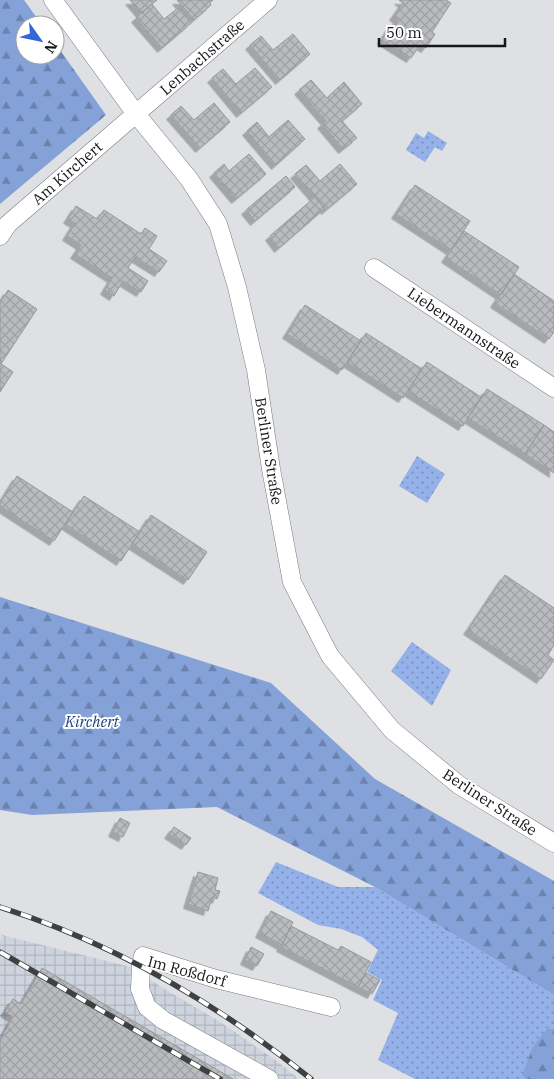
<svg xmlns="http://www.w3.org/2000/svg" width="554" height="1079" viewBox="0 0 554 1079" font-family="'IBM Plex Serif',serif">
<style>
.industrial{fill:url(#industrial-grid)}
.green{fill:url(#green-dots)}
.forest{fill:url(#forest-firs)}
.building{fill:url(#building-cross-hatch);stroke:#97999c;filter:url(#shadow)}
.lines{fill:none;stroke-linecap:round;stroke-linejoin:round}
.minor-casing{stroke:#7a7b7f;stroke-width:19}
.minor{stroke:#fff;stroke-width:18}
.rail-casing{stroke:#3f4042;stroke-width:5.5}
.rail{stroke:#fff;stroke-width:4;stroke-dasharray:11;stroke-linecap:butt}
.labels{text-anchor:middle;dominant-baseline:central;stroke-width:4;stroke-linejoin:round;paint-order:stroke}
.street-label{font-size:15px;fill:#151617;stroke:#fff}
.park-label{font-size:15px;font-style:italic;fill:#1f4081;stroke:#fff}
</style>
<defs>
<pattern id="industrial-grid" width="8" height="8" patternUnits="userSpaceOnUse" patternTransform="scale(1.25)"><rect width="8" height="8" fill="#ced4de"/><path d="M0 4h8M4 0v8" fill="none" stroke="#b0b5be"/></pattern>
<pattern id="green-dots" width="8" height="8" patternUnits="userSpaceOnUse" patternTransform="scale(1.25)"><rect width="8" height="8" fill="#94b1e9"/><path d="M2 2h.1M6 6h.1" fill="none" stroke="#788fbc" stroke-width="1.8" stroke-linecap="round"/></pattern>
<pattern id="forest-firs" width="22" height="20" patternUnits="userSpaceOnUse" patternTransform="scale(1.25)"><rect width="22" height="20" fill="#84a1d8"/><path d="M5 1l3.5 6h-7zM16 11l3.5 6h-7z" fill="#6b82ae"/></pattern>
<pattern id="building-cross-hatch" width="8" height="8" patternUnits="userSpaceOnUse" patternTransform="scale(1.25)"><rect width="8" height="8" fill="#b9bbbe"/><path d="M0 0l8 8M0 8l8-8" fill="none" stroke="#9ea0a3"/></pattern>
<filter id="shadow"><feDropShadow dx="-4.5" dy="4.5" stdDeviation="0" flood-color="#0004"/></filter>
</defs>
<rect width="100%" height="100%" fill="#dee0e3"/>
<!-- industrial -->
<path class="industrial" d="M2,935L131,967L163,988L222,1023L278,1062L299,1079H0V939Z"/>
<!-- green -->
<path class="green" d="M428,131L447,143L442,151L435,147L425,162L406,150L416,133L424,138Z
M417,456L445,474L427,503L399,486Z
M412,642L451,670L432,706L391,671Z
M276,862L338,887H375L554,995V1029L548,1028L522,1076L526,1079H415L378,1060L398,1013L373,1000L382,980L367,972L378,950L362,937L341,929L318,925L258,893Z"/>
<!-- forest -->
<path class="forest" d="M0,0H24L42,25H25V55H55V43L106,115L0,204Z
M0,597L271,683L375,779L554,881V995L375,887L217,807L32,815L0,810Z
M548,1028L554,1029V1079H526L522,1076L533,1046Z"/>
<!-- building -->
<path class="building" d="M130,0H157L141,13Z
M177,0H213L210,3L211,5L194,20Z
M399,0H446L451,3L432,32L435,34L426,48L420,45L411,58L382,40L391,25L393,27L398,19L394,16L403,3Z
M152,4L164,19L178,8L191,23L162,48L136,18Z
M293,34L310,54L280,80L250,45L261,36L273,50Z
M255,68L272,87L241,113L212,78L223,69L236,84Z
M311,80L327,98L344,82L362,104L342,121L357,138L343,149L322,124L326,121L299,90Z
M214,103L230,122L200,148L171,115L181,106L194,120Z
M288,120L305,139L276,165L247,131L257,122L269,137Z
M249,154L266,174L236,199L214,173L224,164L229,171Z
M340,164L357,184L326,210L295,174L306,165L320,181Z
M286,176L295,187L255,221L246,210Z
M415,185L470,221L451,250L396,214Z
M315,197L325,208L279,248L270,236Z
M76,206L97,219L104,210L141,234L145,228L157,236L149,249L167,261L159,272L135,257L128,268L148,281L141,292L123,281L114,296L105,290L112,278L75,254L81,245L67,236L75,223L68,219Z
M464,231L519,267L501,295L446,258Z
M514,274L554,301V332L549,339L495,303Z
M8,290L37,309L1,364L0,363V303Z
M305,305L361,341L342,370L287,334Z
M366,333L422,369L403,398L347,362Z
M427,362L481,397L463,426L408,391Z
M0,363L13,372L0,392Z
M487,389L544,425L525,454L468,418Z
M544,425L554,432V473L525,454Z
M17,476L73,512L54,541L0,506V503Z
M84,496L140,532L121,561L65,524Z
M151,515L207,552L188,580L132,544Z
M505,575L554,608V645L548,655L554,660L541,679L468,630Z
M120,818L130,823L123,837L113,832Z
M174,827L191,838L186,845L169,834Z
M198,872L218,878L215,890L220,891L217,899L212,897L208,911L188,904Z
M271,911L293,922L282,945L260,933Z
M291,926L338,950L341,946L371,962L358,987L281,947Z
M251,947L264,954L257,966L245,960Z
M42,968L233,1079H0V1040L13,1017L5,1012L13,999L21,1004Z
M366,973L380,980L372,994L358,987Z"/>
<g class="lines">
<defs>
<path id="minor" d="M53,0L136,114L189,179L218,224L237,287L256,370L271,469L292,582L330,656L392,730L459,785L554,843
M0,236L8,224L268,0
M374,268L554,388
M269,1079L163,1020L147,1007L140,989L141,965L143,956L216,979L331,1007"/>
</defs>
<!-- minor casing -->
<use href="#minor" class="minor-casing"/>
<!-- minor -->
<use href="#minor" class="minor"/>
<defs>
<path id="rail" d="M0,907C114,943 218,1004 311,1079
M0,952L220,1079"/>
</defs>
<!-- rail casing -->
<use href="#rail" class="rail-casing"/>
<!-- rail -->
<use href="#rail" class="rail"/>
</g>
<g class="labels">
<!-- street labels -->
<g class="street-label">
<text transform="translate(202 57) rotate(-41)">Lenbachstraße</text>
<text transform="translate(67 173) rotate(-41)">Am Kirchert</text>
<text transform="translate(464 328) rotate(34)">Liebermannstraße</text>
<text transform="translate(269 451) rotate(81)">Berliner Straße</text>
<text transform="translate(490 802) rotate(33)">Berliner Straße</text>
<text transform="translate(187 971) rotate(15)">Im Roßdorf</text>
</g>
<!-- park labels -->
<g class="park-label">
<text x="92" y="721">Kirchert</text>
</g>
</g>
<!-- north arrow -->
<g transform="translate(40 40) rotate(123)"><circle r="24" fill="#ffffff" stroke="#a1a2a2"/>
<path d="M0-4L9 19L0 12L-9 19Z" fill="#3167d6"/>
<text y="-8" font-size="14" font-weight="bold" text-anchor="middle" fill="#151617">N</text>
</g>
<!-- scale -->
<path d="M379 38v8h126v-8" fill="none" stroke="#151617" stroke-width="2.5"/>
<text x="386" y="38" font-size="15" fill="#151617" stroke="#ffffff" stroke-width="4" paint-order="stroke">50 m</text>
</svg>
